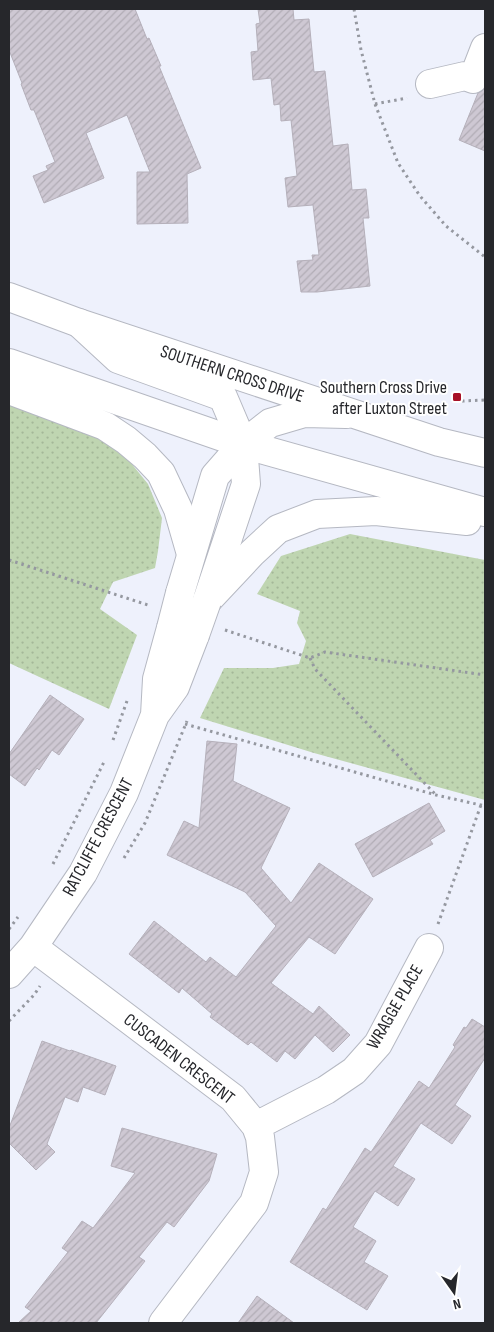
<svg xmlns="http://www.w3.org/2000/svg" width="494" height="1332" viewBox="0 0 494 1332" font-family="'Sofia Sans Condensed',sans-serif">
<style>
.grass{fill:url(#grass-dots)}
.building{fill:url(#building-hatch);stroke:#b5b0ba}
.lines{fill:none;stroke-linecap:round;stroke-linejoin:round}
.minor-casing{stroke:#b5b8c2;stroke-width:30}
.major-casing{stroke:#b5b8c2;stroke-width:30}
.path{stroke:#9598a0;stroke-width:3;stroke-dasharray:2.5 4;stroke-linecap:butt}
.minor{stroke:#fff;stroke-width:28}
.major{stroke:#fff;stroke-width:28}
.minor-bridge-casing{stroke:#b5b8c2;stroke-width:30;stroke-linecap:butt}
.minor-bridge{stroke:#fff;stroke-width:28}
.poi-dot{fill:#a81127;stroke:#fff;stroke-width:2}
.labels{text-anchor:middle;dominant-baseline:central;stroke-width:4;stroke-linejoin:round;paint-order:stroke}
.street-label{font-size:18px;fill:#26272b;stroke:#fff}
.poi-label{font-size:18px;fill:#26272b;stroke:#fff;text-anchor:end}
</style>
<defs>
<pattern id="grass-dots" width="8" height="8" patternUnits="userSpaceOnUse" patternTransform="scale(1.25)"><rect width="8" height="8" fill="#bfd5b1"/><path d="M2 2h.1M6 6h.1" fill="none" stroke="#a4b798" stroke-width="1.8" stroke-linecap="round"/></pattern>
<pattern id="building-hatch" width="6" height="6" patternUnits="userSpaceOnUse" patternTransform="scale(1.25)"><rect width="6" height="6" fill="#cec8d3"/><path d="M-1 1l2-2M0 6l6-6M5 7l2-2" fill="none" stroke="#b1acb5"/></pattern>
</defs>
<rect width="100%" height="100%" fill="#eef1fc"/>
<!-- grass -->
<path class="grass" d="M9,401L89,433L118,447L148,484L162,518L158,551L155,568L113,582L100,609L137,635L109,709L9,663Z
M350,534L485,560V800L314,753L200,718L224,668H273L299,664L306,641L297,623L300,611L257,594L281,556Z"/>
<!-- building -->
<path class="building" d="M9,9H135L147,39L149,38L161,66H159L201,168L187,174L188,223L137,224V172H150L127,115L86,133L104,178L44,203L33,176L48,170L46,166L55,162L34,110H31L21,84L22,83L9,50Z
M258,9H293L294,20L309,19L314,72L325,71L333,146L348,144L352,190L366,189L369,218H363L370,286L317,292H301L297,261L313,260L312,255H319L313,205L288,207L285,178L297,176L291,120L281,121L280,104L274,105L271,78L253,80L251,52L258,51L256,24L260,23Z
M485,88V151L459,140L478,93L482,91Z
M50,695L84,719L59,755L52,750L39,770L37,768L25,786L9,774V754Z
M207,741L237,744L233,781L290,808L261,868L291,903L319,863L373,899L335,954L309,937L271,983L313,1014L319,1006L350,1035L333,1052L315,1035L295,1059L285,1051L277,1062L251,1042L248,1045L210,1017L212,1014L182,988L179,993L129,954L154,921L206,962L210,957L236,977L276,926L245,892L167,855L184,821L199,828Z
M429,803L445,831L430,840L433,844L373,877L355,844Z
M472,1019L485,1027V1058L455,1105L471,1116L452,1144L421,1123L393,1166L415,1179L398,1206L375,1191L353,1227L376,1241L364,1262L388,1276L367,1310L290,1262L323,1208L326,1210L365,1148L371,1152L419,1081L429,1088L455,1047L453,1045L464,1027L466,1028Z
M42,1041L70,1051L71,1050L116,1066L105,1095L83,1087L78,1102L65,1097L47,1144L55,1152L36,1170L9,1143V1128Z
M122,1128L217,1154L209,1181L174,1227L167,1222L139,1257L145,1261L96,1323H18L31,1311L25,1307L68,1252L62,1248L82,1221L93,1228L135,1173L111,1166Z
M257,1296L294,1323H238Z"/>
<g class="lines">
<defs>
<path id="minor" d="M430,84L465,76L473,79L485,48
M79,323L118,359L223,397L243,444L246,484L207,601
M180,593L215,476L243,444L270,423L304,413L346,414
M155,715L157,679L171,628
M33,947L233,1098L256,1126L260,1137L264,1172L254,1203L163,1323
M9,974L33,947L83,873L124,793L155,715L175,687L195,635
M256,1126L326,1090L354,1071L378,1044L429,948"/>
<path id="major" d="M9,297L79,323L439,442L485,453
M9,363L243,444L485,512
M9,390L105,426L126,440L145,456L161,473L178,509L191,554
M207,601L252,553L278,529L317,514L376,511L467,521"/>
</defs>
<!-- minor casing -->
<use href="#minor" class="minor-casing"/>
<!-- major casing -->
<use href="#major" class="major-casing"/>
<!-- path -->
<path class="path" d="M354,9L361,50L375,104L398,163L420,196L446,226L485,257
M375,104L407,98
M462,401L485,400
M9,560L148,605
M225,630L310,658L325,652L485,675
M310,658L315,669L435,794
M185,724L436,795L485,806
M113,740L127,701
M124,858L145,823L187,721
M53,864L104,762
M438,924L481,805
M9,929L18,917
M9,1021L34,995L40,986"/>
<!-- minor -->
<use href="#minor" class="minor"/>
<!-- major -->
<use href="#major" class="major"/>
<defs>
<path id="minor-bridge" d="M171,628L180,593
M195,635L207,601"/>
</defs>
<!-- minor-bridge casing -->
<use href="#minor-bridge" class="minor-bridge-casing"/>
<!-- minor-bridge -->
<use href="#minor-bridge" class="minor-bridge"/>
</g>
<!-- markers -->
<rect class="poi-dot" x="452" y="392" width="10" height="10" rx="2.5"/>
<g class="labels">
<!-- street labels -->
<g class="street-label">
<text transform="translate(232 374) rotate(18)">SOUTHERN CROSS DRIVE</text>
<text transform="translate(98 837) rotate(-62)">RATCLIFFE CRESCENT</text>
<text transform="translate(395 1007) rotate(-60)">WRAGGE PLACE</text>
<text transform="translate(179 1059) rotate(38)">CUSCADEN CRESCENT</text>
</g>
<!-- poi labels -->
<g class="poi-label">
<text x="447" y="387">Southern Cross Drive<tspan x="447" dy="21">after Luxton Street</tspan></text>
</g>
</g>
<!-- border -->
<rect width="494" height="1332" fill="none" stroke="#26272b" stroke-width="20"/>
<!-- north arrow -->
<g transform="translate(454 1292) rotate(166)" stroke="#ffffff" stroke-width="4" paint-order="stroke">
<path d="M0-4L9 19L0 12L-9 19Z" fill="#26272b"/>
<text y="-8" font-size="14" font-weight="bold" text-anchor="middle" fill="#26272b">N</text>
</g>
</svg>
